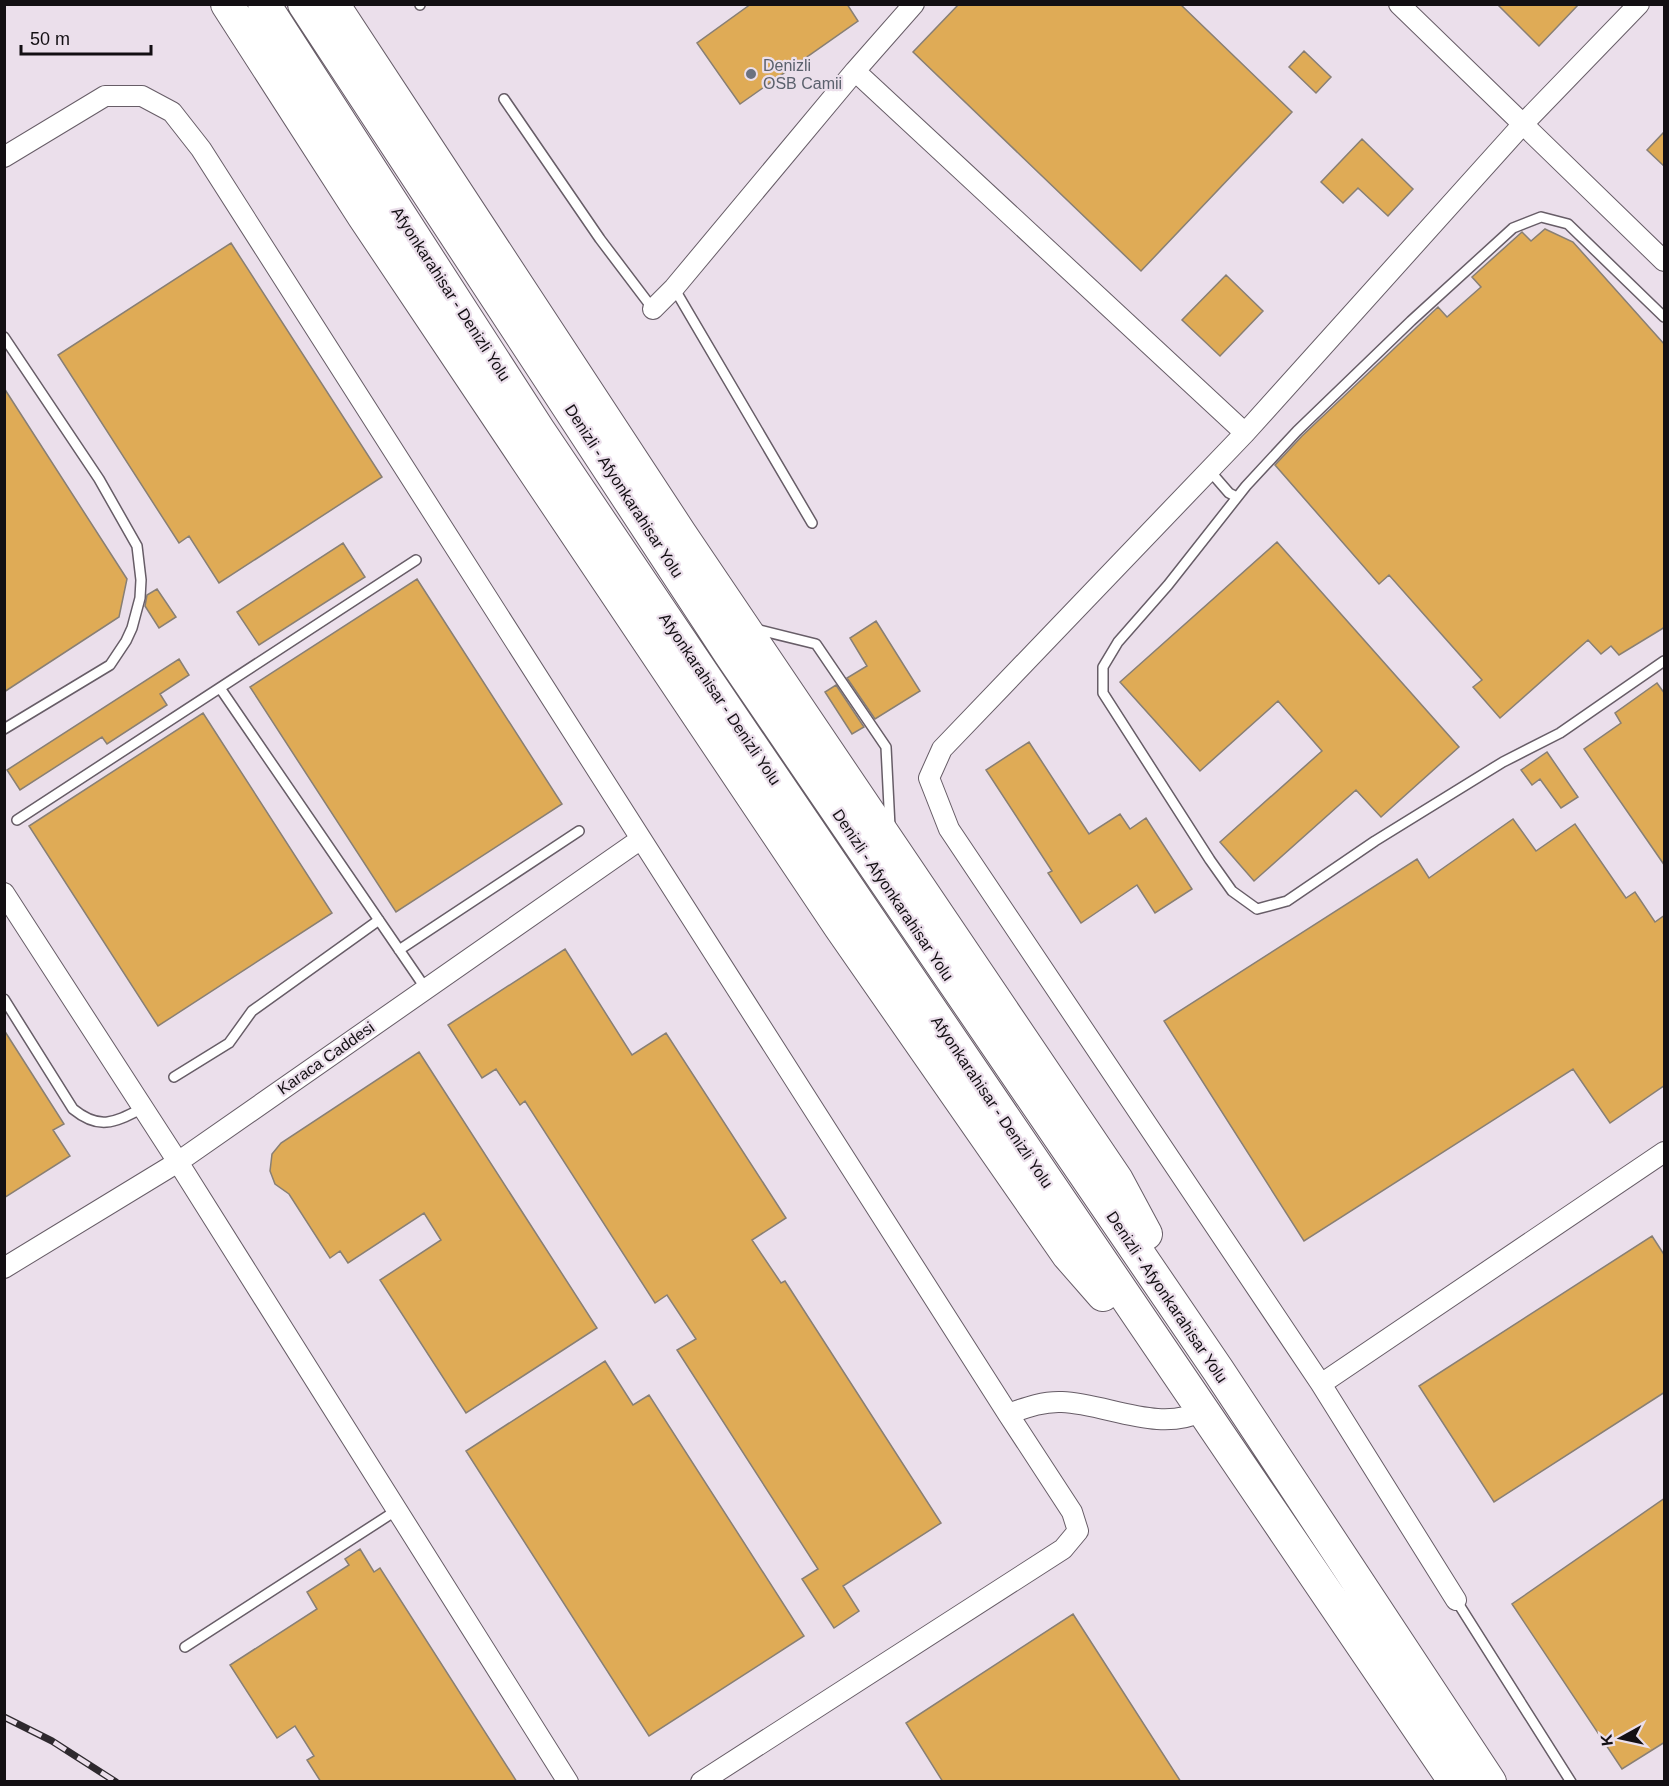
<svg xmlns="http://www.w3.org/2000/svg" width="1669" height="1786" viewBox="0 0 1669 1786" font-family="Arial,sans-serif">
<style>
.building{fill:#dfab56;stroke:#887f74;stroke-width:1.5}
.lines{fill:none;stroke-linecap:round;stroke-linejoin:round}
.service-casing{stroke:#675d67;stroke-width:12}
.minor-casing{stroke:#675d67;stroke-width:22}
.trunk-casing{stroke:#675d67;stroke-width:34}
.service{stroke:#fff;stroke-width:9}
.minor{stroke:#fff;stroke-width:20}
.trunk{stroke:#fff;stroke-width:32}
.rail-casing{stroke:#2e292e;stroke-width:7}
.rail{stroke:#ebdfeb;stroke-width:4.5;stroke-dasharray:14;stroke-linecap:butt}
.worship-dot{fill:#6b7280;stroke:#ebdfeb;stroke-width:2}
.labels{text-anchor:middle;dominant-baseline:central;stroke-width:4.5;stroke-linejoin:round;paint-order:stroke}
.worship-label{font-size:16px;fill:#5b616d;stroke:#ebdfeb;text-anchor:start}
.street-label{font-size:16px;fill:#130f13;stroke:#ebdfeb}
</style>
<rect width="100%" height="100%" fill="#ebdfeb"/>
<!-- building -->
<path class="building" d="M751,4H847L858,21L740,104L697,43Z
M959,4H1180L1292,112L1141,271L913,52Z
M1497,4H1579L1539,46Z
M1304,51L1331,77L1316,93L1289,67Z
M1665,131V167L1647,150Z
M1362,139L1413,189L1388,216L1358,188L1343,203L1321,182Z
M1545,229L1573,242L1665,345V627L1619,655L1611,646L1601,654L1588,640L1500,718L1473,687L1482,680L1389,575L1379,584L1275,465L1302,436L1438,307L1447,317L1481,287L1472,277L1522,232L1531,241Z
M231,243L382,477L219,583L189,536L179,543L58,355Z
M1226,275L1263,311L1220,356L1182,320Z
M4,388L127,579L119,617L4,692Z
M1277,542L1459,747L1381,817L1356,790L1254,881L1220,842L1322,751L1278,701L1200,771L1120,682Z
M343,543L365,577L259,645L237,612Z
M417,579L562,804L396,912L250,687Z
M157,589L176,617L159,628L145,606L147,595Z
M876,621L920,691L875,719L847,678L867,666L850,638Z
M179,659L189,675L160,694L167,705L107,744L102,737L20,790L7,770Z
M1657,683L1665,694V866L1584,749L1621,723L1615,713Z
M836,685L864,727L852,734L825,692Z
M203,713L332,913L158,1026L29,826Z
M1029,742L1089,834L1120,814L1130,829L1146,818L1192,889L1155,913L1137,885L1081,923L1048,873L1052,871L986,770Z
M1547,752L1578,797L1561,808L1540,779L1532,785L1521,770Z
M1513,819L1536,851L1575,824L1626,898L1635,892L1655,922L1665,915V1085L1610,1123L1573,1069L1304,1241L1164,1021L1417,859L1429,878Z
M565,949L632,1055L666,1033L786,1218L752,1240L781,1283L785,1281L941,1523L843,1586L859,1611L834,1628L802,1579L818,1569L677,1350L696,1339L667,1295L655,1303L525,1101L520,1105L496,1069L482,1078L448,1025Z
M4,1030L64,1124L53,1130L70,1156L4,1198Z
M419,1052L597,1328L466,1413L380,1280L441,1240L424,1213L348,1263L340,1251L330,1258L289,1194L275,1184L270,1171L272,1154L281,1143Z
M1652,1236L1665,1256V1392L1494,1502L1419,1386Z
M605,1361L633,1405L649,1395L804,1636L649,1736L466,1451Z
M1665,1498V1742L1622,1769L1512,1604Z
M360,1549L374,1572L380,1568L517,1782H321L307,1760L314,1756L295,1726L277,1738L230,1665L317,1609L307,1592L349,1565L345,1559Z
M1073,1614L1181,1782H943L906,1723Z"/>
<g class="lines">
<defs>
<path id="service" d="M420,4V5
M504,99L600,239L653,309
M674,288L812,523
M1664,317L1568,224L1541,217L1513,228L1411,321L1297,431L1246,486L1168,585L1118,642L1103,667V693L1210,860L1232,891L1257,909L1287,901L1375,841L1503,762L1560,733L1664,661
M4,337L99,479L137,546L141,580L140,598L132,628L126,641L110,665L4,729
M1209,470L1229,493L1237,497
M755,629L816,644L886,747L890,827
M220,688L426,989
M17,820L416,560
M399,950L579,831
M4,999L73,1109C100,1131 115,1122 143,1108
M174,1077L229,1043L252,1011L379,920
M1456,1600L1571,1782
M185,1647L397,1510"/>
<path id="minor" d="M1399,4L1664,261
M855,71L1245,433
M4,157L105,96H142L172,112L201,149L1008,1414L1072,1512L1078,1531L1063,1549L701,1782
M653,309L674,288L855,71L914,4
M4,893L178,1162L568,1782
M4,1268L178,1162L641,839
M1321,1384L1664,1152
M1008,1414C1025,1408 1043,1401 1062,1402C1108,1404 1158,1433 1203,1411
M1456,1600L1321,1384L949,829L929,778L942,749L1245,433L1523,124L1639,4"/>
<path id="trunk" d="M227,4L364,217L526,459L840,927L1068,1255L1103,1295
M264,4L538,429L703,674L1455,1782
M304,4L730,654L1218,1370L1490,1782
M333,4L680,533L1117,1180L1146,1234"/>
</defs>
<!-- service casing -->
<use href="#service" class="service-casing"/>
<!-- minor casing -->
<use href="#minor" class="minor-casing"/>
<!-- trunk casing -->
<use href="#trunk" class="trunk-casing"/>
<!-- service -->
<use href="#service" class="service"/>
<!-- minor -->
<use href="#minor" class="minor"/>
<!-- trunk -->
<use href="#trunk" class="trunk"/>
<defs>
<path id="rail" d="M4,1717L52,1741L116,1782"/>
</defs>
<!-- rail casing -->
<use href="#rail" class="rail-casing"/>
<!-- rail -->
<use href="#rail" class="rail"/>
</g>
<!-- markers -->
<circle class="worship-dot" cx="751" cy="74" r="6"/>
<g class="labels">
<!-- worship labels -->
<g class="worship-label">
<text x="763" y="65">Denizli<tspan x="763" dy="18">OSB Camii</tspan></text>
</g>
<!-- street labels -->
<g class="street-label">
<text transform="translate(451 294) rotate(57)">Afyonkarahisar - Denizli Yolu</text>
<text transform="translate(624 491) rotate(57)">Denizli - Afyonkarahisar Yolu</text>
<text transform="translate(720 699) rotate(56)">Afyonkarahisar - Denizli Yolu</text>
<text transform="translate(893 895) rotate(56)">Denizli - Afyonkarahisar Yolu</text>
<text transform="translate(326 1058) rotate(-35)">Karaca Caddesi</text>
<text transform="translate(992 1102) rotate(56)">Afyonkarahisar - Denizli Yolu</text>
<text transform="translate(1167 1297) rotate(56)">Denizli - Afyonkarahisar Yolu</text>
</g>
</g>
<!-- border -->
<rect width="1669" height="1786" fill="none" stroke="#130f13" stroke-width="12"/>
<!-- north arrow -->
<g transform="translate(1621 1738) rotate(262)" stroke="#ebdfeb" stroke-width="4.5" paint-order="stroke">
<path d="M0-4.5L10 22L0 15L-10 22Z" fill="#130f13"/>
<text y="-9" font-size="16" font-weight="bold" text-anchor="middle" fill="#130f13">K</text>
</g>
<!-- scale -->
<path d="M21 45v9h130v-9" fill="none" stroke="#130f13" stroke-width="3"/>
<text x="30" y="45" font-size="18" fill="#130f13" stroke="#ebdfeb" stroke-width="4.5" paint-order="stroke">50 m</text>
</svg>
